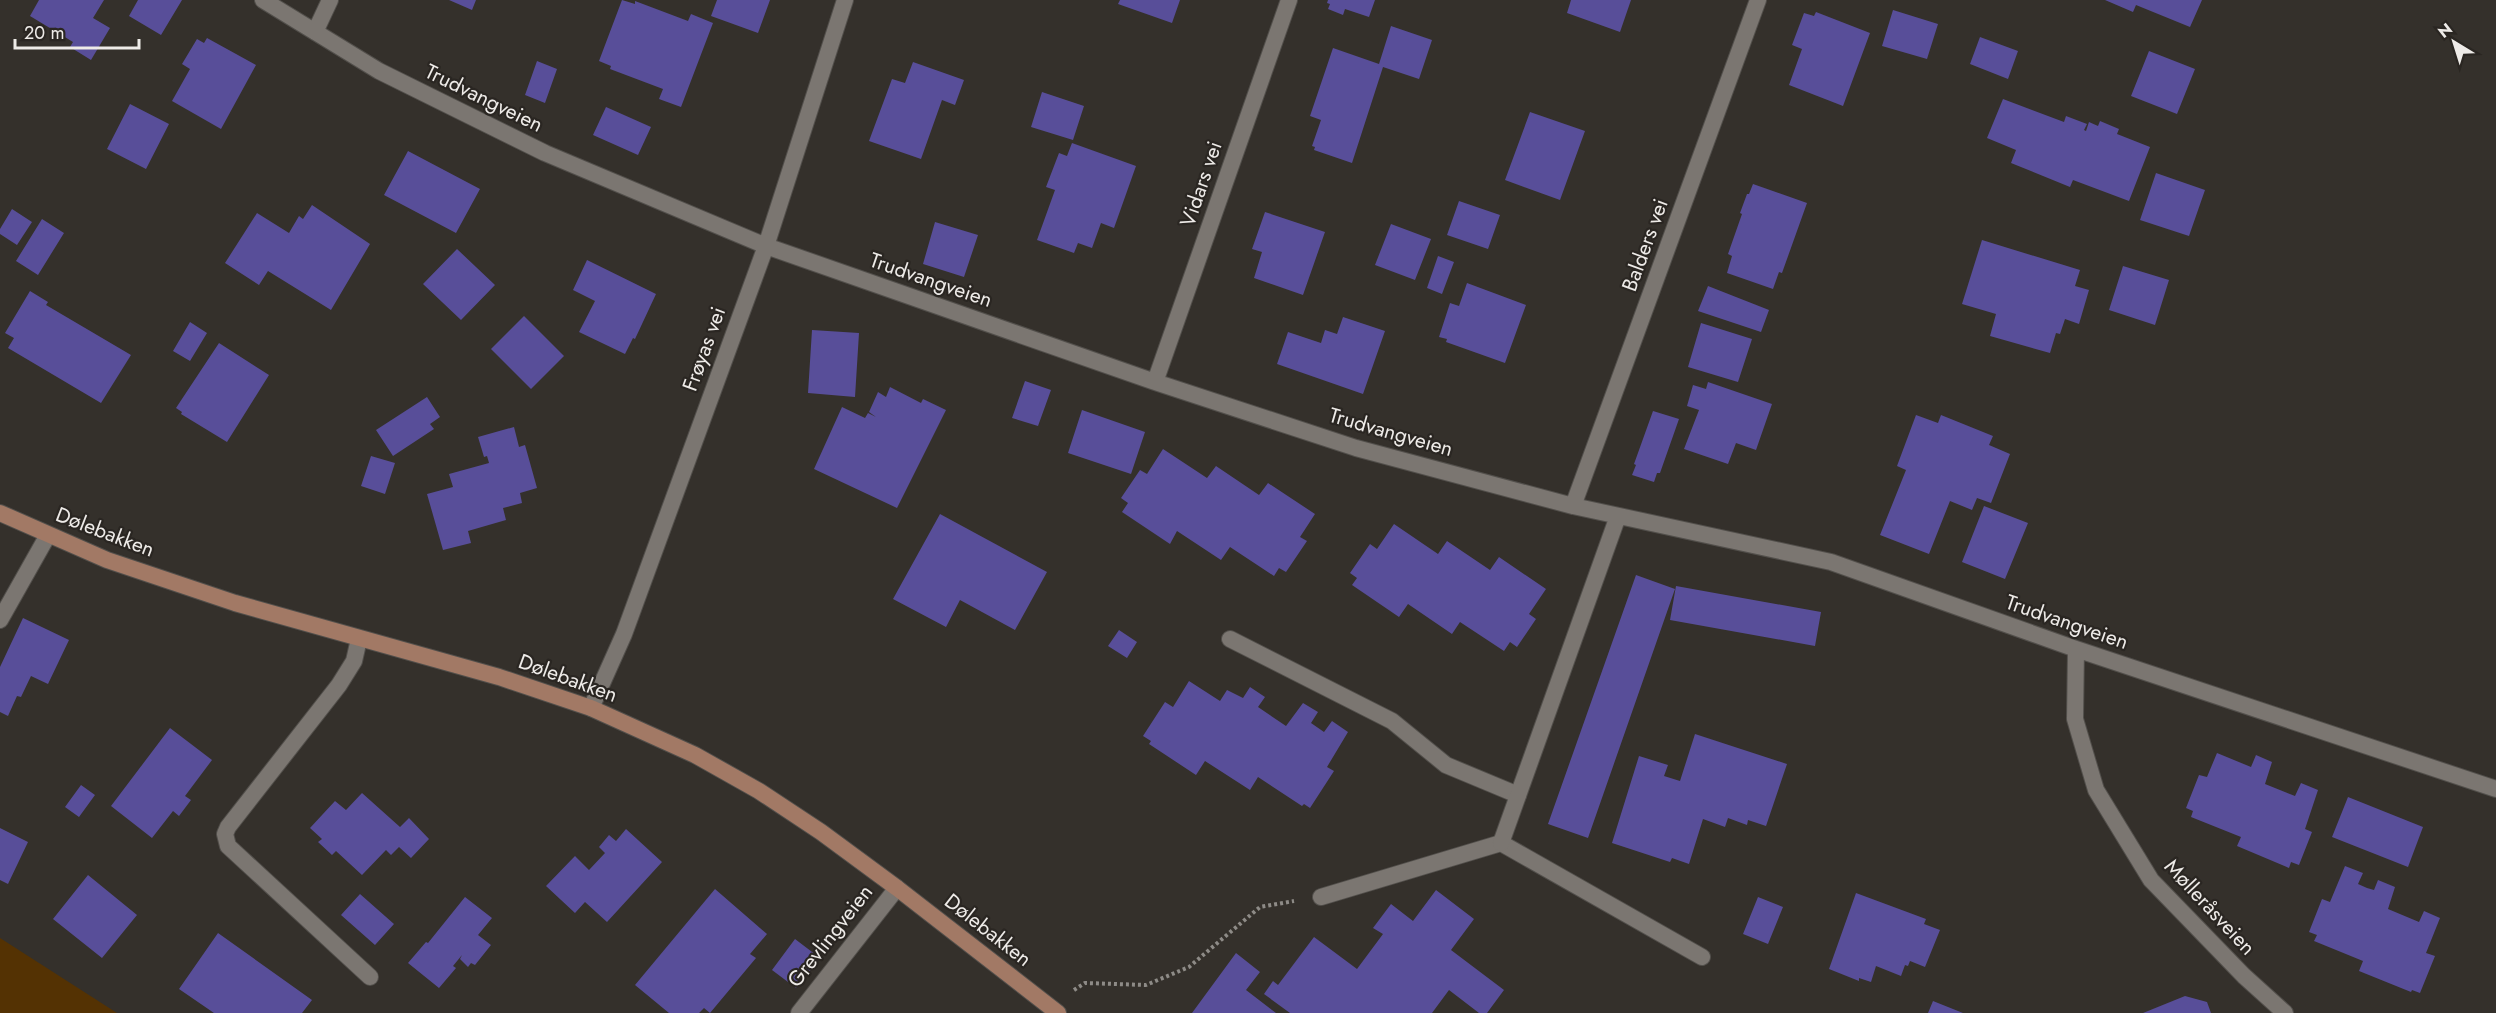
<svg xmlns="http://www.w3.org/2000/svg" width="2496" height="1013" viewBox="0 0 2496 1013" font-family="Jost,sans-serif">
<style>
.green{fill:#543203}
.building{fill:#584e99}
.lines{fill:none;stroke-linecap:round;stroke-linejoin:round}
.service-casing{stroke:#524f4b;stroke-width:18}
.minor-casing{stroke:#524f4b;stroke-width:18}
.secondary-casing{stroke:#524f4b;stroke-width:18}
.path{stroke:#8e8b87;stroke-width:4;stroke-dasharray:3 3;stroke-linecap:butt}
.service{stroke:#7b7671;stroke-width:16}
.minor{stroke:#7b7671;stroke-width:16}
.secondary{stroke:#a27965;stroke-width:16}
.labels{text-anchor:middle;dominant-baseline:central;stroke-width:4.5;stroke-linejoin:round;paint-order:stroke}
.street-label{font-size:21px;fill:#eeebe8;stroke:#2a2622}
</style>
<rect width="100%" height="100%" fill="#34302b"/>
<!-- green -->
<path class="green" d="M0,938L117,1013H0Z"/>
<!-- building -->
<path class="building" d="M39,0H104L93,18L110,28L91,60L70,47L73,42L30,16Z
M138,0H182L161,35L129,16Z
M449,0H476L472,10Z
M622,0L635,4V1L688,21L691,14L713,23L681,107L659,99L663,89L610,69L611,66L599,61Z
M717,0H770L758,33L711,16Z
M1120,0H1180L1172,23L1118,4Z
M1328,0H1375L1369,17L1345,9L1343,15L1328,9L1330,4L1327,3Z
M1571,0H1631L1620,32L1567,13Z
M2105,0H2202L2190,27L2136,5L2133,12Z
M1893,10L1938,24L1927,59L1882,46Z
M1816,12L1870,33L1843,106L1789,85L1802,49L1792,45L1804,13L1814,16Z
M1391,26L1432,40L1419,79L1383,67L1352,163L1314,150L1315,147L1312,146L1321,120L1310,116L1333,48L1379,64Z
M1980,37L2018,51L2008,79L1970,64Z
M207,38L256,65L221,129L172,101L190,69L182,64L197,39L204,43Z
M2149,51L2195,69L2177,114L2131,96Z
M537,61L557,69L545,103L525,95Z
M913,62L964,80L955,105L942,100L921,159L869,141L892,79L905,83Z
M1042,92L1084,106L1073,140L1031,127Z
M2003,99L2064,122L2066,116L2087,124L2084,130L2086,131L2089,122L2098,126L2100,121L2119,129L2117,134L2150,147L2129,201L2073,180L2070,187L2011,163L2016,150L1987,138Z
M130,104L169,124L146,169L107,149Z
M606,107L651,127L638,155L593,135Z
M1530,112L1585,131L1560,200L1505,180Z
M1072,143L1136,166L1114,228L1101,223L1092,248L1078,243L1074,253L1037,240L1055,190L1046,187L1059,153L1067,156Z
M408,151L480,189L456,233L384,195Z
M2156,173L2205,190L2189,236L2140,220Z
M1753,184L1807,203L1782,273L1779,272L1773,289L1727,273L1732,256L1728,254L1742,214L1740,213L1747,194H1749Z
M1459,201L1500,215L1488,249L1447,235Z
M312,205L370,244L331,310L268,271L259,285L225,263L257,213L289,233L299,216L303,219Z
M12,209L32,222L17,245L0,234V229Z
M1265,212L1325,232L1303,295L1254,278L1262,252L1252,249Z
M42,219L64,233L38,275L16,261Z
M935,222L978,235L964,277L923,264Z
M1391,224L1431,239L1415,280L1375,265Z
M1982,240L2080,270L2075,286L2089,290L2079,324L2065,319L2060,334L2056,333L2050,353L1990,336L1996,314L1962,304Z
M457,249L495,285L461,320L423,284Z
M1438,256L1454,262L1442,294L1427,288Z
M587,260L656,294L635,339L633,338L625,354L579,332L595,301L573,290Z
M2123,266L2169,280L2155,325L2109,310Z
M1467,283L1526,305L1505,363L1446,342L1447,339L1439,337L1450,303L1459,306Z
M1708,286L1769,310L1761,332L1698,311Z
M30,291L48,302L46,305L131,355L101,403L8,348L14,338L5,333Z
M524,316L564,356L531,389L491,349Z
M1343,317L1385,331L1363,394L1277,364L1288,332L1321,343L1325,330L1337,334Z
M190,322L207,333L190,361L173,351Z
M1701,323L1752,339L1738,382L1688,367Z
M812,330L859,333L855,397L808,393Z
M219,343L269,375L227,442L181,414L182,412L176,408Z
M1025,381L1051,390L1038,426L1012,418Z
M1708,382L1772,404L1756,450L1736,443L1728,464L1684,449L1699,410L1687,406L1693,385L1706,389Z
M890,387L921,403L923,399L946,410L897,508L814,469L842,407L865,418L868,413L876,417L869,412L878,392L886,397Z
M427,397L440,417L430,424L434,429L393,456L376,430Z
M1082,410L1145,432L1131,474L1068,453Z
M1653,411L1679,419L1660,473H1657L1654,482L1632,475L1636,465L1634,464Z
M1916,415L1938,423L1941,415L1993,436L1989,445L2010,454L1991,503L1977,498L1972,510L1950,501L1929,554L1880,535L1906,470L1897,466Z
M514,427L519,447L525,445L537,488L520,493L522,503L503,508L506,520L468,531L471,543L443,550L427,494L453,487L449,474L489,463L487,456L484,457L478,437Z
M1163,449L1207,478L1216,466L1259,495L1268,483L1315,514L1300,537L1307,541L1286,572L1279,568L1274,576L1230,547L1221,560L1177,531L1170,544L1122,512L1128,503L1121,498L1140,470L1147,474Z
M371,456L395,463L385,494L361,486Z
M1984,506L2028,523L2005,579L1962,562Z
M940,514L1047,572L1015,630L960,600L946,627L893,599Z
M1394,524L1438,554L1447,541L1490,570L1499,557L1546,589L1529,614L1536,619L1517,647L1510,642L1504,651L1460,622L1452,634L1408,604L1399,617L1352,585L1357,578L1350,573L1370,544L1377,549Z
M1636,575L1675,589L1588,838L1548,824Z
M1676,586L1821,612L1815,646L1670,620Z
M23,618L69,640L48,684L31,676L21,697L17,696L8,716L0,712V667Z
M1119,630L1137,642L1127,658L1108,646Z
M1189,681L1220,701L1227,690L1243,698L1250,687L1265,697L1258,707L1286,726L1303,703L1318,712L1311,723L1324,732L1332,721L1348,732L1327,767L1334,771L1310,808L1304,804L1302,806L1258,777L1250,790L1205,761L1196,775L1149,744L1151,741L1143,736L1165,702L1173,707Z
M170,728L212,760L185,796L191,800L179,816L173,811L152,838L111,806Z
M1695,734L1787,764L1766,826L1748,820L1747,825L1728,818L1725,827L1703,819L1689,864L1672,858L1670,862L1612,843L1639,756L1668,765L1664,776L1680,781Z
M2217,753L2251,767L2256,755L2272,762L2265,784L2295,796L2301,783L2318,790L2305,829L2312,832L2299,865L2291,862L2289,868L2237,846L2241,837L2191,817L2193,811L2186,808L2199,775L2207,777Z
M81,785L95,795L79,817L65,807Z
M362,793L400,827L409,818L429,839L411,858L399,847L391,855L386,850L362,875L336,851L332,855L318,842L322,839L310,828L335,801L346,810Z
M2348,797L2423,827L2408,867L2332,837Z
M0,828L28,842L8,884L0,880Z
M626,829L662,862L607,922L585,902L575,913L546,886L575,856L589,870L605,853L599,847L609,835L616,841Z
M2345,866L2363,873L2358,884L2367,888L2374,890L2378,880L2395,887L2388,909L2419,922L2424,911L2440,918L2426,953L2435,956L2420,993L2412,990L2411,992L2359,971L2363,961L2314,941L2317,935L2309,932L2322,899L2330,902Z
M88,875L137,915L102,958L53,919Z
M715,889L767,934L750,954L756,958L710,1013L704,1008L699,1013H669L635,985Z
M1436,890L1474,919L1451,950L1504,990L1487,1013H1479L1449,990L1432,1013H1290L1264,994L1273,981L1278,985L1314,937L1357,969L1383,934L1373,928L1391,904L1413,921Z
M1856,893L1926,919L1924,924L1940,930L1925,967L1910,961L1908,966L1905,965L1901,976L1876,966L1871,982L1859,978V981L1829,969Z
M360,894L394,924L375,945L341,915Z
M465,897L492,918L478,935L491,945L475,965L471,963L468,967L460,959L462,955L453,966L456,968L439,988L408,963L426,942L428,943Z
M1758,897L1783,907L1768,944L1743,934Z
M218,933L312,1000L302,1013H214L179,989Z
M795,939L820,958L796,988L772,970Z
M1236,953L1260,972L1246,990L1276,1013H1192Z
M2185,996L2207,1002L2211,1013H2143Z
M1933,1001L1963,1013H1928Z"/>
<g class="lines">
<defs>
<path id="service" d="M0,620L48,535
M359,639L354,661L339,685L228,827L225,834L228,846L370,977
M1230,639L1392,721L1446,765L1518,795
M1321,897L1501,843L1702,957"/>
<path id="minor" d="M263,0L379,71L545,153L766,246L1155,382L1356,448L1573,506L1831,562L2076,649L2496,789
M315,32L330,0
M1155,382L1289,0
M1573,506L1758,0
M2076,649L2075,719L2096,790L2151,880L2244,976L2285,1013
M591,708L624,634L766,246L845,0
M1501,843L1618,516
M799,1013L897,888"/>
<path id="secondary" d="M0,513L107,560L235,603L499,677L591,708L695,755L759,791L821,832L897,888L1058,1013"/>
</defs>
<!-- service casing -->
<use href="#service" class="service-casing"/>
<!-- minor casing -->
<use href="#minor" class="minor-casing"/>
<!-- secondary casing -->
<use href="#secondary" class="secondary-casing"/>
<!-- path -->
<path class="path" d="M1074,990L1085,983L1146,985L1189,967L1260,907L1294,901"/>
<!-- service -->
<use href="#service" class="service"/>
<!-- minor -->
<use href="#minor" class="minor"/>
<!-- secondary -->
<use href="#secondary" class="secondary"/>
</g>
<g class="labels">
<!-- street labels -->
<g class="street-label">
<text transform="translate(484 98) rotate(26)">Trudvangveien</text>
<text transform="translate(1201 184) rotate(-71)">Vidars vei</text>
<text transform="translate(1645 245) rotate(-70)">Balders vei</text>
<text transform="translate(931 280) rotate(19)">Trudvangveien</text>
<text transform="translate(704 349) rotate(-70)">Frøyas vei</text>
<text transform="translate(1391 432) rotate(16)">Trudvangveien</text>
<text transform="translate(105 532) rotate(21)">Dølebakken</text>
<text transform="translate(2067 622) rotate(19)">Trudvangveien</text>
<text transform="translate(568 678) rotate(20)">Dølebakken</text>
<text transform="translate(2210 907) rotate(47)">Mølleråsveien</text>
<text transform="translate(988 930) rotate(38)">Dølebakken</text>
<text transform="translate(830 936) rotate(-52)">Grevlingveien</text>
</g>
</g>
<!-- north arrow -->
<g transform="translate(2454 42) rotate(322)" stroke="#2a2622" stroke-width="4.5" paint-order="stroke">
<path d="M0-4.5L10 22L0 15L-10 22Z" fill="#eeebe8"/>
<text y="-9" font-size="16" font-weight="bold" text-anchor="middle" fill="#eeebe8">N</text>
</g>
<!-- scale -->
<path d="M15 39v9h124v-9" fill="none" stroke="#eeebe8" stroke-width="3"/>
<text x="24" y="39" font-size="18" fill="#eeebe8" stroke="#2a2622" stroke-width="4.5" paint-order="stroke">20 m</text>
</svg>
